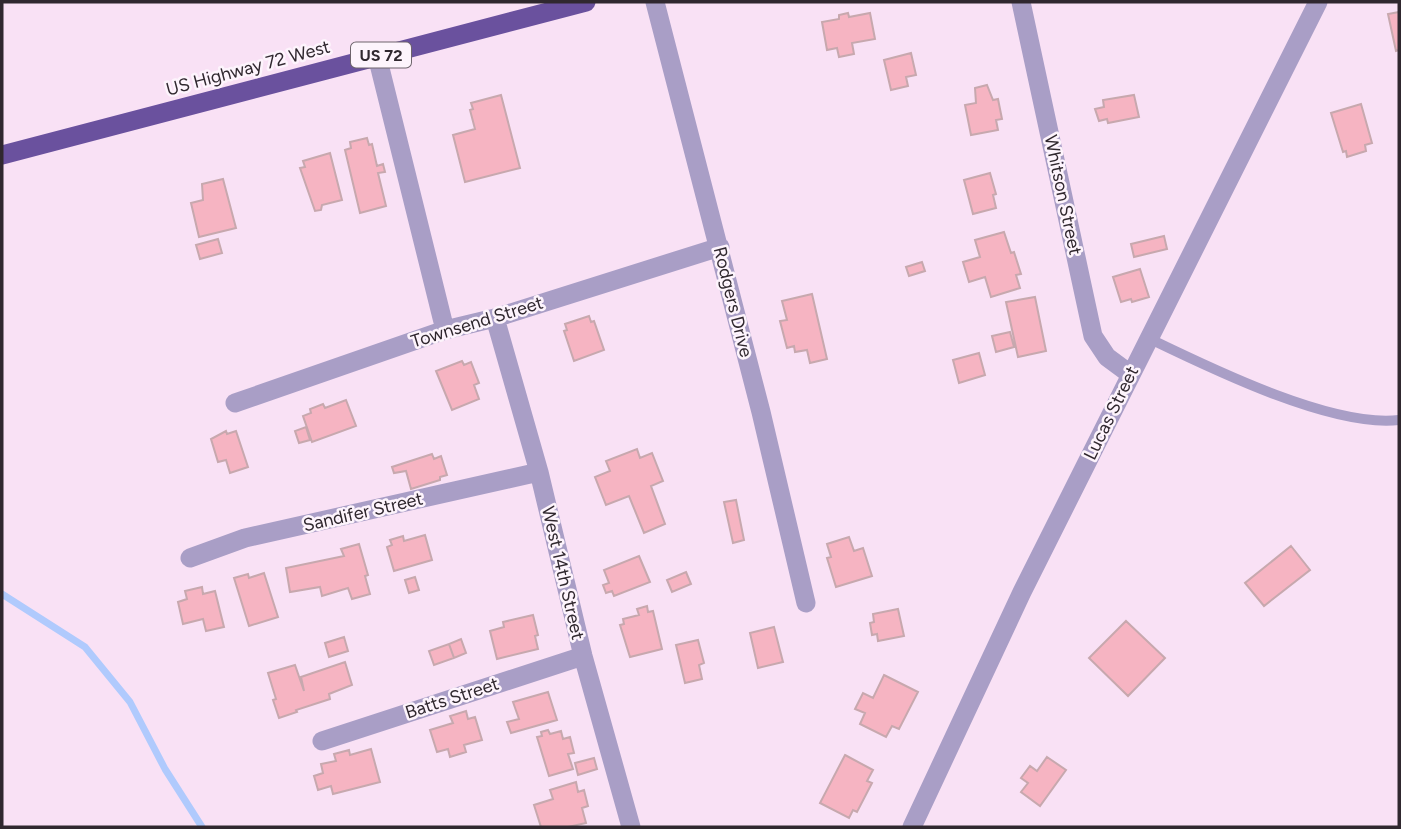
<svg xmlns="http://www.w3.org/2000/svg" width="1401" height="829" viewBox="0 0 1401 829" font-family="Figtree,sans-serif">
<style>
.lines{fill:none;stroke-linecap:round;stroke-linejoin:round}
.stream{stroke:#b0cafd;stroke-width:7}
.building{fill:#f6b4c2;stroke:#c7a8ae;stroke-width:2}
.service{stroke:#a99ec6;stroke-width:10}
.minor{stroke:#a99ec6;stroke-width:19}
.trunk{stroke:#6a519e;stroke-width:19}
.labels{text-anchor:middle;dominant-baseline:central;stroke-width:5;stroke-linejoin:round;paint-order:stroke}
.shield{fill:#fdf4fc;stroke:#6e656c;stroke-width:2}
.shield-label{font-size:16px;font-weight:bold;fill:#30282f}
.street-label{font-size:18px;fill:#30282f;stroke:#fdf4fc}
</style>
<rect width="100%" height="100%" fill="#f9e1f5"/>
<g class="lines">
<!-- stream -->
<path class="stream" d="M2,594L85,647L130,702L165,769L202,827"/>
</g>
<!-- building -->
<path class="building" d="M1399,12V50L1396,51L1388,14Z
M848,13L849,17L870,13L875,39L852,43L854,54L839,57L837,48L827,50L822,22L839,19V15Z
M911,53L916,75L906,77L908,86L891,90L884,60Z
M987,85L993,100L998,99L1002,119L996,120L998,130L971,135L965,105L976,103L975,88Z
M501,95L520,168L465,182L453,135L475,129L470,110L473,109L471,103Z
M1134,95L1139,117L1108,123L1107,119L1099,121L1095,109L1104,107L1103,100Z
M1361,104L1372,143L1365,145L1366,151L1347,157L1346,151L1343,152L1331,113Z
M367,138L369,145L372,144L377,166L383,164L385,172L378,173L386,206L360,213L345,150L351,148L350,142Z
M330,153L342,200L322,205L321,210L315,211L300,168L305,167L303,161Z
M990,173L996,194L993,195L996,208L973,214L964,180Z
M223,179L236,228L199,237L191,203L203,200L202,184Z
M1004,232L1011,253L1014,252L1021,274L1016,275L1020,288L991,297L985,277L969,282L963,262L980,257L975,240Z
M1164,236L1167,249L1134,257L1131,244Z
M218,239L222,253L200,259L196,245Z
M922,262L925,271L909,276L906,267Z
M1140,269L1149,297L1132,302L1131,299L1121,302L1113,277Z
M812,294L827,359L810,363L807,350L795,352L794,346L787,348L780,321L787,320L782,301Z
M1035,297L1046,351L1018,357L1006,302Z
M589,316L591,322L594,321L604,350L574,361L564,331L567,330L565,324Z
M1010,332L1014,347L996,352L992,336Z
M979,353L985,375L959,383L953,360Z
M462,361L464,365L471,362L479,383L474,385L479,399L452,410L436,371Z
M346,400L356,426L312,442L303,416L311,413L310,409L323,404L325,408Z
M306,427L310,440L299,443L295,431Z
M226,431L227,434L236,431L248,467L230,473L226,460L218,462L211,439Z
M637,449L640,458L652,453L663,481L651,486L665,524L644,533L629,496L606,505L595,477L610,471L606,461Z
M432,454L434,459L441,456L447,475L440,477V480L411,489L406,471L394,473L392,467Z
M736,500L744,540L733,543L724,502Z
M425,535L432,560L394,571L387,547L392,545L390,540L403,536L404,541Z
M849,537L854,551L863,548L872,576L836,587L827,558L831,557L827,544Z
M359,544L368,575L365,576L370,594L352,599L348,588L322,596L320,587L290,592L286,568L344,556L341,549Z
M1291,546L1310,570L1264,606L1245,583Z
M639,556L650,582L614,596L612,591L606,593L603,585L609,583L604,570Z
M686,572L691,584L672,592L667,580Z
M264,573L278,617L249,626L234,578L248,574L249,578Z
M415,577L419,590L409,593L405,580Z
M202,587L203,594L215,591L224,627L206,631L203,619L183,624L178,602L187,599L185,591Z
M647,606L648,612L653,611L662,649L630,657L620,625L624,624L623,619L639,615L637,609Z
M898,609L904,636L878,641L877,634L872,635L870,623L874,622L873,614Z
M533,615L538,635L535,636L538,649L497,659L490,631L504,627L503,622Z
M1126,621L1165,658L1128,696L1089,658Z
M774,627L783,662L758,668L750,633Z
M344,637L348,651L329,657L325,643Z
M461,639L466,653L454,658L449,644Z
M698,640L704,663L699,665L702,679L685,683L676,645Z
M449,644L454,658L434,665L429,651Z
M345,662L352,685L329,694L330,699L296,710L297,712L279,718L273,700L276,699L268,673L295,665L304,691L301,677Z
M884,675L918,692L899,729L892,726L886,737L860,724L865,713L855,709L863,693L873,698Z
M548,692L557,720L511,733L507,722L519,719L513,702Z
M466,711L468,719L475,717L482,740L464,745L466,752L450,757L448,749L437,752L430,730L453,723L450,716Z
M548,730L550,734L561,731L563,739L570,737L574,753L568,754L573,769L549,776L537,737L542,736L541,732Z
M371,749L380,782L333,794L331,786L318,790L314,776L323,773L321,764L336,761L334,754L349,750L350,755Z
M845,755L873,770L867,781L872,783L857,812L853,810L849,818L820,803Z
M1047,757L1066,770L1040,806L1021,792L1028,783L1021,778L1030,766L1037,771Z
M594,758L597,769L578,775L575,763Z
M576,782L578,792L584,790L588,806L582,808L586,823L568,827H541L534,805L553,799L550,790Z"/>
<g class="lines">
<!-- service -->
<path class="service" d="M1148,338C1210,368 1332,428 1399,420"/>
<!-- minor -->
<path class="minor" d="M655,2L761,412L806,603
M1021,2L1093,336L1107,357L1130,374
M377,56L445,330
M495,318L539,472L583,656L631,827
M235,403L445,330L495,318L720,247
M190,558L245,538L539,472
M322,741L583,656
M912,827L1022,592L1318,2"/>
<!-- trunk -->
<path class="trunk" d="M2,155L586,2"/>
</g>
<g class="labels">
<!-- shield labels -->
<rect class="shield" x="351" y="42.5" width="60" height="25" rx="5"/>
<g class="shield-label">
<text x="381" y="55">US 72</text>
</g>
<!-- street labels -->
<g class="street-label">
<text transform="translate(248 68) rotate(-15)">US Highway 72 West</text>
<text transform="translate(1063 195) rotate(78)">Whitson Street</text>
<text transform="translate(733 302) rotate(76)">Rodgers Drive</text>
<text transform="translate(477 322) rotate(-17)">Townsend Street</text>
<text transform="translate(1111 413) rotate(-64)">Lucas Street</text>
<text transform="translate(363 512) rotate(-13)">Sandifer Street</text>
<text transform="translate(563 573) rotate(77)">West 14th Street</text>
<text transform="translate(452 698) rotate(-18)">Batts Street</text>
</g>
</g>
<!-- border -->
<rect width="1401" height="829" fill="none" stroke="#30282f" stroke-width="7"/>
</svg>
